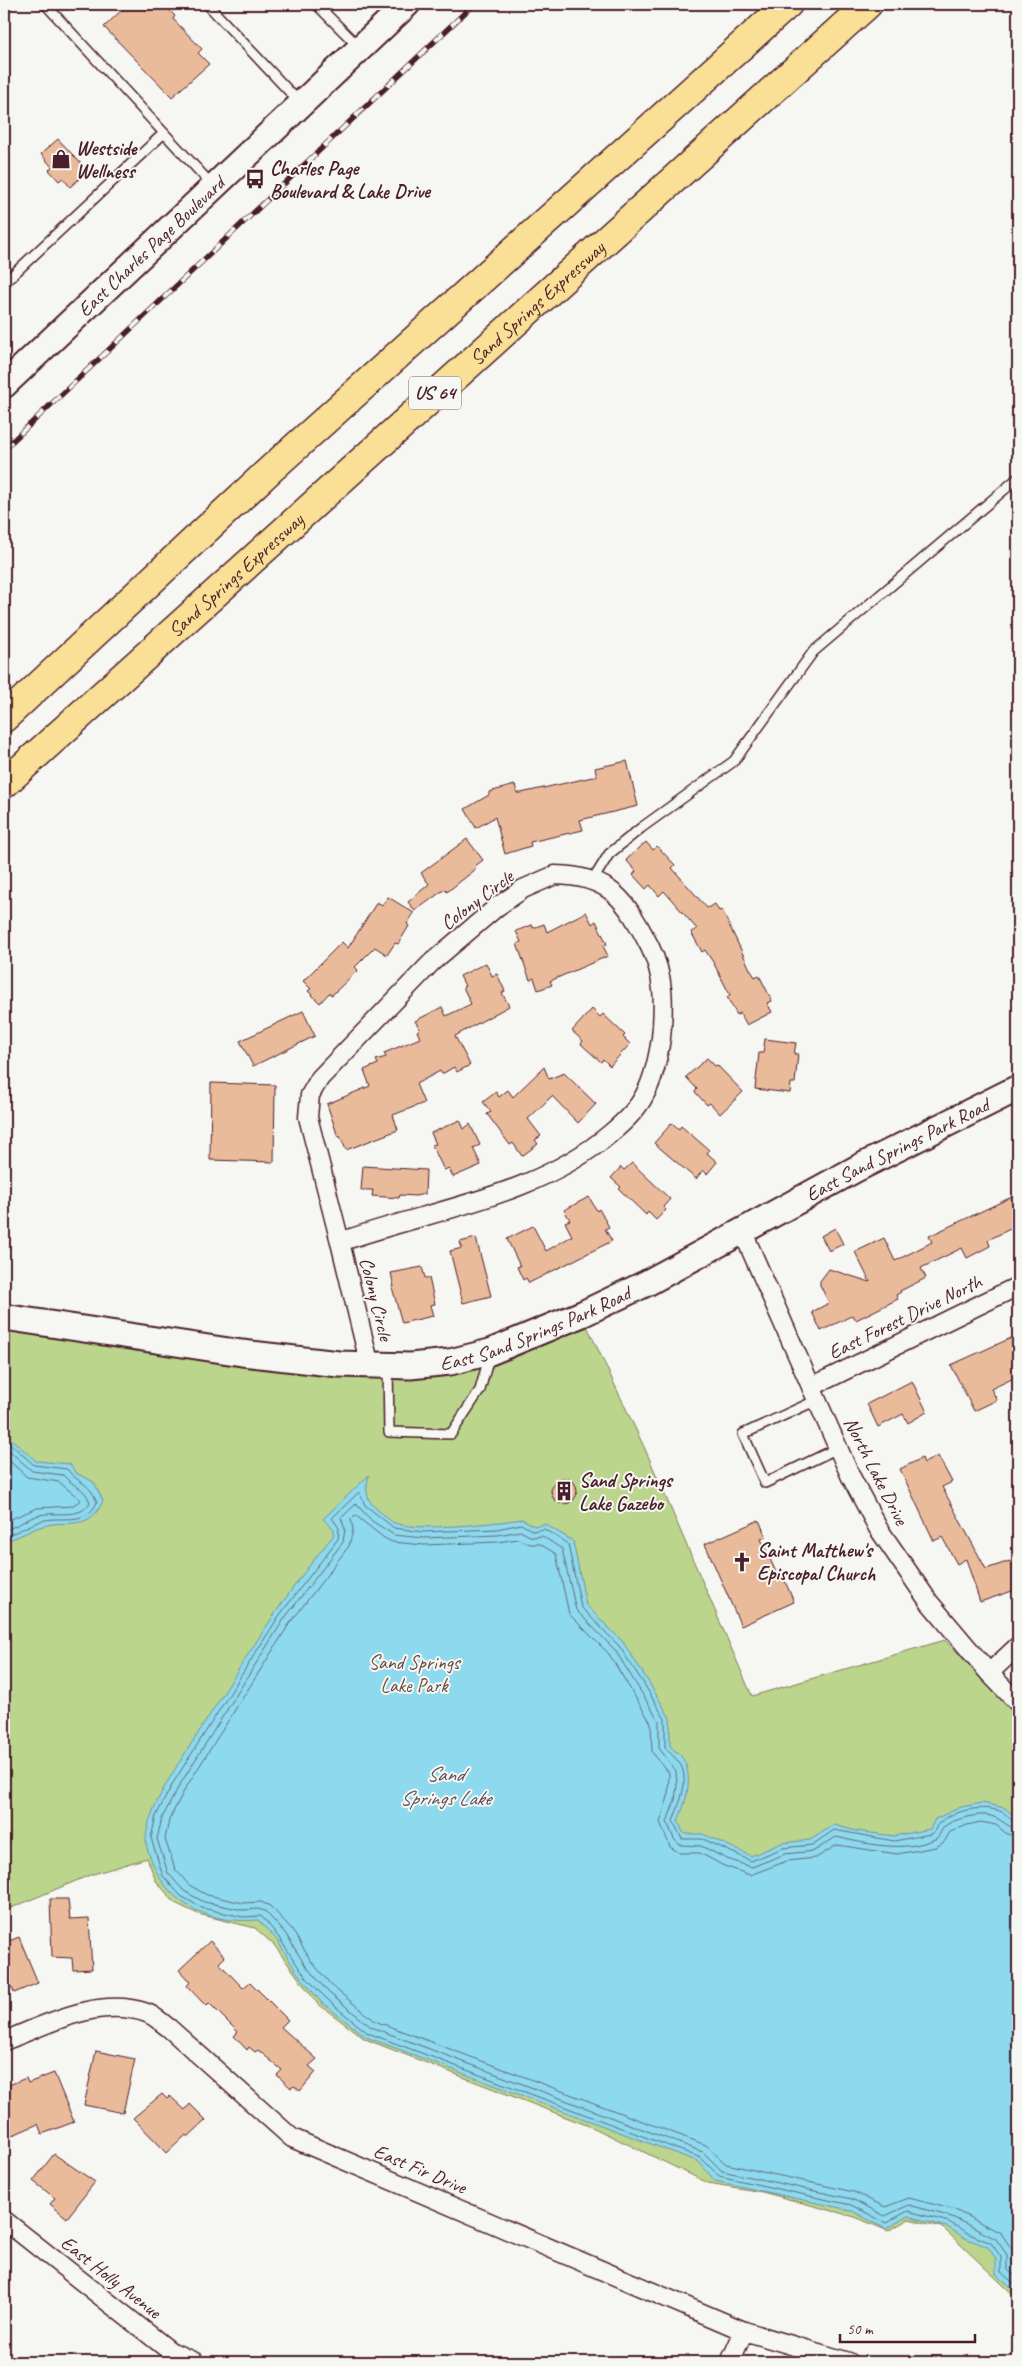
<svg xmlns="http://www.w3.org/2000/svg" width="1022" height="2366" viewBox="0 0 1022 2366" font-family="Caveat,sans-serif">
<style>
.green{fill:#bbd58c;stroke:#827a5c}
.water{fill:#8dd9ee;stroke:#728fa0}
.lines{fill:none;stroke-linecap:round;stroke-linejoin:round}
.shore{stroke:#656979;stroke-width:1}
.building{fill:#eabb9b;stroke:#4a1f2b}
.lane-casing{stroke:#4a1f2b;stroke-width:12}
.street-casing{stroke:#4a1f2b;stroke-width:21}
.secondary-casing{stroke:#4a1f2b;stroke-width:29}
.highway-casing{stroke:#4a1f2b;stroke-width:31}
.lane{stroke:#f6f6f2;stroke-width:9}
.street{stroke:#f6f6f2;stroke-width:18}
.secondary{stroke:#f6f6f2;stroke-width:25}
.highway{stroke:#fadf96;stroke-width:28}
.rail-casing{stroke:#4a1f2b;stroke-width:5.5}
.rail{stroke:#f6f6f2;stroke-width:4;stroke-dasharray:11;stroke-linecap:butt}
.labels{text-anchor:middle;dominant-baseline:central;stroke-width:4;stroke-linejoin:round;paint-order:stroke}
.shield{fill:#f6f6f2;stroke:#7e6067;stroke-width:1}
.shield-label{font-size:19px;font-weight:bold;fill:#4a1f2b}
.poi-label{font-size:20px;font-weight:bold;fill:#4a1f2b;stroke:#f6f6f2;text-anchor:start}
.street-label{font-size:20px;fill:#4a1f2b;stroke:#f6f6f2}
.park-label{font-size:20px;fill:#664c43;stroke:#f6f6f2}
.water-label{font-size:21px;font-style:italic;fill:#5b4e5c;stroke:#f6f6f2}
</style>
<rect width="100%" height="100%" fill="#f6f6f2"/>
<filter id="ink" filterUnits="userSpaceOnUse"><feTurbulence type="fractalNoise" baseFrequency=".02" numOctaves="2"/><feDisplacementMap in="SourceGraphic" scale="10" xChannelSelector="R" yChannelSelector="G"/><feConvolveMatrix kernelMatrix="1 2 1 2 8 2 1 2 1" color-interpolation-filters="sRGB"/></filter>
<g filter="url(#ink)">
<!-- green -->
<path class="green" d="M587,1326L645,1449L752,1696L945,1640L1018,1715V2299L942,2227L909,2219L888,2231L855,2217L762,2192L708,2183L594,2128L365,2039L317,2003L274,1945L255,1928L198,1914L175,1903L156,1881L147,1858L90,1875L4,1911V1740L8,1711L4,1709V1331L18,1330L271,1370L362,1377L509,1360Z"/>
<!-- water -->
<path class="water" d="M4,1433L36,1461L70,1464L76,1473L94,1482L103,1501C89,1532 69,1519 43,1526C31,1529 19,1538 4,1541Z
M369,1475C364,1493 367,1503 383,1514C386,1517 391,1522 395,1523C417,1532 497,1523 522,1519L534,1526L545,1524L573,1541L586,1605L623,1642L648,1681L670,1718V1746C673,1750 678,1752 681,1756C695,1775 686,1802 678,1821L684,1834H703L751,1856L782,1843L810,1840L834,1825L856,1831L894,1836L930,1829L935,1819L961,1807L982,1803L1005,1808L1018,1819V2293L996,2274V2259L988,2247L965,2238L947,2227L908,2216L886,2229L850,2210L715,2181L699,2162L366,2037L320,2001L296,1971L277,1940L258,1920C213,1924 170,1907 153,1864C150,1856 145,1846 146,1838C148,1804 186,1753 204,1724C245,1660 284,1594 333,1536L334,1529L323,1519Z"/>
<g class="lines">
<!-- shore -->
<path class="shore" d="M4,1438L34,1465L67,1469C79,1485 88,1480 97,1502C87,1527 61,1515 41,1521C28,1525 17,1533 4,1536
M4,1446L32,1471L63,1475C73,1487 84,1486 90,1502C82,1520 55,1511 40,1515C27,1518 17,1527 4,1530
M4,1456L27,1477L59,1482L81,1500L72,1506L37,1508L4,1522
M1018,1823C1011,1822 1008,1815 1002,1812C983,1804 956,1810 940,1822C936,1825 936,1831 931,1834L894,1841L834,1830L812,1845L783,1848L751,1861L703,1839H682L673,1821C679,1804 693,1775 676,1759C673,1755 668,1752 665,1747V1719L644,1684L619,1646L581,1607L568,1544L544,1529L533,1531L521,1524L497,1529L423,1532L394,1528L365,1505L359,1492L332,1518L339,1528L338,1539L279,1616L173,1783L156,1816L151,1838L163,1876L181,1896L202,1908L243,1917L261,1916C279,1935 286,1949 300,1969C319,1995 343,2013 368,2033L701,2158L719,2176L851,2205L886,2223L908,2211L949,2222L967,2233L991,2243L1001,2257V2272L1018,2287
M1018,1829C1005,1828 999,1813 980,1815C970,1816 951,1820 944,1827C940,1831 940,1837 935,1839C904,1853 867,1844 836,1837L814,1851L785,1854L752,1867L727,1859L701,1846L680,1845L674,1839L667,1822L675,1800L677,1785L676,1771L659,1748V1721L615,1650L576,1610L562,1549L542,1536L532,1537L520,1531L498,1535L423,1538L394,1535L372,1521L356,1504L341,1518L345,1529L343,1542L284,1619L179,1786L162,1818L157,1839L168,1873L184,1891L204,1902L243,1910L258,1909L265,1911L285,1933L305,1965L328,1992L371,2027L703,2152L722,2171L852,2199L885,2216L909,2205L952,2217L996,2239L1007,2255V2269L1018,2279
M1018,1837L1007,1834L996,1825L981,1822L967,1825L950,1832L944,1842L936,1847L897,1854L837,1845L816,1858L787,1861L750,1875L724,1866L700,1853H680L670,1847L660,1822L668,1797L669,1773L652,1752L651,1723L609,1654L569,1614L556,1554L540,1544H530L518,1539L498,1542L424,1545L392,1542L384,1538L355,1515L351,1519L353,1530L349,1546L290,1623L185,1789L169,1820L165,1839L175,1869L189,1885L207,1895L243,1903L261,1902L270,1906L291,1928L311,1961L333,1987L375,2021L706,2145L726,2164L854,2192L885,2207L909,2198L955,2210L1001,2233L1013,2251L1015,2265L1018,2269"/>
</g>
<!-- building -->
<path class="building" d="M128,4H163L175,16L173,19L202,49L198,53L209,64L172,97L104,27Z
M58,139L88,171L70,187L63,178L59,181L49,170L52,167L41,154Z
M627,761L638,806L580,820L583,830L530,842L531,846L505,854L495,817L476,828L465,809L489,795V792L515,785L517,793H521L597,776L595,768Z
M467,839L483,860L474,867L476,869L447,892L445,889L415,911L408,902L429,884L421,873Z
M646,842L653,850L657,846L675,865L672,868L707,908L715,904L719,911L722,910L750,969L755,977L759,975L772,1001L767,1003L772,1012L747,1025L740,1013L737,1015L727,997L730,995L713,962L705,950L702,952L691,932L697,929L664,891L659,896L650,885L646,889L633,875L636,871L626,860Z
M388,897L414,913L407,924L409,926L398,944L395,943L387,955L375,947L355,967L358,970L332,995L329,993L320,1003L308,991L311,989L303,981L342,942L348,948L377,902L382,905Z
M586,912L592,924L596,921L607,944L603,946L608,956L550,981L552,985L538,990L534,978L530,980L517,944L521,942L516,931L532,925L533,928L544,924L547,932Z
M486,963L492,976L497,974L505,991L502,993L509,1006L455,1036L470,1065L457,1072L454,1067L442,1074L440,1071L416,1084L424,1103L393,1115L398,1130L346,1150L340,1136L338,1137L327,1104L370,1086L364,1070L378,1064L376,1060L386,1057L384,1053L420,1038L417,1031L420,1029L415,1021L442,1007L446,1016L471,1004L463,987L465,986L460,976Z
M592,1009L600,1017L603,1014L625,1035L623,1037L630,1044L610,1066L603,1059L601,1062L581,1044L583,1041L572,1031Z
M303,1011L315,1036L253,1066L240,1041Z
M765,1039L796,1043L794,1054H798L795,1083H791L790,1093L755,1089L759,1053H763Z
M707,1058L715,1066L717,1065L743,1092L720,1114L710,1103L707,1105L695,1092L697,1089L686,1077Z
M544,1067L549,1079L564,1073L596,1104L578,1123L552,1096L528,1119L541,1136L535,1140L538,1144L522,1156L513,1143L510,1145L487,1114L491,1112L483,1102L496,1092L499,1097L508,1090L513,1097Z
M211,1083L275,1085L274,1162L210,1160Z
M460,1120L464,1129L470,1124L480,1145L473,1148L481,1165L453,1177L449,1168L444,1170L432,1145L436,1144L431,1133Z
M672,1123L679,1129L681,1126L709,1150L707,1153L717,1162L707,1174L703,1170L696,1179L654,1143Z
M632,1163L670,1199L663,1207L666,1210L656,1220L648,1212L646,1215L619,1189L621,1187L611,1178L621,1167L624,1170Z
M363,1166L426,1170L425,1194L415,1196L400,1195L399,1198L372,1196L373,1190H361Z
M1018,1194V1225L988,1240L990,1246L967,1258L962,1248L921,1268L926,1278L900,1291L901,1292L896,1295L898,1299L856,1320L853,1315L821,1331L812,1312L829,1303L820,1285V1281L829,1269L870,1282L855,1252L884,1238L895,1261L932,1242L929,1236Z
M589,1197L597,1211L599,1209L609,1227L605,1229L612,1241L529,1283L526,1278L523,1280L517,1267L520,1266L507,1239L533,1226L546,1251L572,1236L565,1222L570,1220L564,1210Z
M835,1228L843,1244L829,1251L821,1236Z
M476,1238L491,1296L463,1303L450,1251L462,1248L460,1242Z
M422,1267L425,1278H429L435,1304L430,1305L433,1316L402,1323L392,1287H394L391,1273Z
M1018,1335V1376L991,1389L997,1400L974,1411L951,1365Z
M912,1381L927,1412L908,1423L903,1414L878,1427L867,1404Z
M938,1456L952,1482L942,1487L986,1569L1010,1561L1011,1565L1018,1562V1589L980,1602L966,1559L957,1564L942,1537L934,1541L900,1469L922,1458L924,1463Z
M551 1491a13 13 0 1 1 26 0a13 13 0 1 1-26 0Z
M759,1520L766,1537L761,1539L780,1581L784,1579L794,1602L741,1626L705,1544Z
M50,1899H68L70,1919L89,1918L92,1969L73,1970L72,1958L52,1957Z
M19,1937L38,1983L14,1993L12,1987L9,1988L8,1985L4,1987V1943Z
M210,1941L225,1957L219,1963L243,1988L250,1982L288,2020L281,2027L317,2059L309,2066L316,2072L300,2091L294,2086L291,2088L277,2075L282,2070L258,2050L255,2052L249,2047L247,2050L234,2036L238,2032L209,2003L206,2006L187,1986L190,1982L179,1970Z
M96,2051L135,2059L123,2113L84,2105Z
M54,2073L74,2122L42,2134L38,2124L4,2139V2087L26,2078L28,2083Z
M162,2094L167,2099L170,2096L185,2110L190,2104L206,2120L188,2137L186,2135L167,2153L133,2118Z
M54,2154L95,2182L67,2218L50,2204L55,2198L33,2181Z"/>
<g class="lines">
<defs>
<path id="lane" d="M45,4L212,185
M207,4L301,104
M316,4L360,48
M4,283L164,133
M593,880L609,854L641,828L734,761L813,652L1018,478
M388,1366L389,1432L451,1434L480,1390L490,1354
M817,1400L743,1434L765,1483L838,1448"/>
<path id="street" d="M555,875C611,876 626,900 650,947C665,977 664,1006 661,1038C658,1058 654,1079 644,1096C637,1110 623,1123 611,1133C535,1198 432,1209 340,1242L308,1117L310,1095L320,1078L432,962L498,906L523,889Z
M742,1230L850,1475L878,1528L929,1602L989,1673L1018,1703
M340,1242L370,1366
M811,1387L1018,1286
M989,1673L1018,1646
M4,2041C48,2024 99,1996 147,2013C155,2016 162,2023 169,2028L292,2138L744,2331L849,2362
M4,2220L170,2351L195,2362
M730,2362L744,2331"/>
<g id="secondary">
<path id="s1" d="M4,385L407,4"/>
<path id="s2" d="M4,1317L242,1353L339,1364L410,1366L450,1362L490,1352L582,1314L647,1283L856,1169L1018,1088"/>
</g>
<g id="highway">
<path d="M4,718L271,469L788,4"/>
<path id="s3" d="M4,784L868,4"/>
</g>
</defs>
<!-- lane casing -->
<use href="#lane" class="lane-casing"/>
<!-- street casing -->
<use href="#street" class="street-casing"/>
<!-- secondary casing -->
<use href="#secondary" class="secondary-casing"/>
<!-- highway casing -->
<use href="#highway" class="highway-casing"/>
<!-- lane -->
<use href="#lane" class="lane"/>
<!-- street -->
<use href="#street" class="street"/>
<!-- secondary -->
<use href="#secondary" class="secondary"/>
<!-- highway -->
<use href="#highway" class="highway"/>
<defs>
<path id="rail" d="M4,449L474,4"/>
</defs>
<!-- rail casing -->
<use href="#rail" class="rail-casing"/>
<!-- rail -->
<use href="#rail" class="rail"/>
</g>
</g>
<!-- icons -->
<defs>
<symbol id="shop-bare" viewBox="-9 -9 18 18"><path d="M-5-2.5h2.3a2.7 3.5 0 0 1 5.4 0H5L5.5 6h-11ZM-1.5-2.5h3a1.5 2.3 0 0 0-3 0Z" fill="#4a1f2b" stroke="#f6f6f2" stroke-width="2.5" paint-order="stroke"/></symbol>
<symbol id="bus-bare" viewBox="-9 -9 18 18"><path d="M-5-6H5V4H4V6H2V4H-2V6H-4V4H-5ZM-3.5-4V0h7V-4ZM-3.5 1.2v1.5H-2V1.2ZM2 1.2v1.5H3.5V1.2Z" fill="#4a1f2b" stroke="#f6f6f2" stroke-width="2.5" paint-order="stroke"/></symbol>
<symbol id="building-bare" viewBox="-9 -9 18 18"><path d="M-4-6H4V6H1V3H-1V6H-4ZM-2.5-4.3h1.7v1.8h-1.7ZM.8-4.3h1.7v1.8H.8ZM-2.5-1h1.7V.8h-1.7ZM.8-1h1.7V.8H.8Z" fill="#4a1f2b" stroke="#f6f6f2" stroke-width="2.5" paint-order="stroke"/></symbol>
<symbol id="church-bare" viewBox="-9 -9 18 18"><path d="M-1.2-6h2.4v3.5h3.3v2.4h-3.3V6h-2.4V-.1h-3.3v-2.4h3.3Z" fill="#4a1f2b" stroke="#f6f6f2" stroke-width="2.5" paint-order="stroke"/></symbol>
</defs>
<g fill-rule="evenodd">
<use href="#shop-bare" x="47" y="145" width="28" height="28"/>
<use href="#bus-bare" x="241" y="165" width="28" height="28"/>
<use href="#building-bare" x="550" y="1477" width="28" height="28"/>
<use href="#church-bare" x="728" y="1548" width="28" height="28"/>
</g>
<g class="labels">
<!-- shield labels -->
<rect class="shield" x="409" y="376.5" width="52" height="33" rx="4"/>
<g class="shield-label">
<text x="435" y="393">US 64</text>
</g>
<!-- poi labels -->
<g class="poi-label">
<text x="76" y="148">Westside<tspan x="76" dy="23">Wellness</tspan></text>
<text x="270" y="168">Charles Page<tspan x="270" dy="23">Boulevard &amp; Lake Drive</tspan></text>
<text x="579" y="1480">Sand Springs<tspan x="579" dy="23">Lake Gazebo</tspan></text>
<text x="757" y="1550">Saint Matthew's<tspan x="757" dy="23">Episcopal Church</tspan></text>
</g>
<!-- street labels -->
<g class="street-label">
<text stroke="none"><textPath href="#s1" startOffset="202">East Charles Page Boulevard</textPath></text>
<text stroke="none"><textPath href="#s3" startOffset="718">Sand Springs Expressway</textPath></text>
<text stroke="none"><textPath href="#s3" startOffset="312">Sand Springs Expressway</textPath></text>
<text transform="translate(477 900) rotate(-37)">Colony Circle</text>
<text stroke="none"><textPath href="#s2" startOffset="946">East Sand Springs Park Road</textPath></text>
<text transform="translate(376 1299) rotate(76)">Colony Circle</text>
<text transform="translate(905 1317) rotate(-26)">East Forest Drive North</text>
<text stroke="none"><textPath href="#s2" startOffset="541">East Sand Springs Park Road</textPath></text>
<text transform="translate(876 1471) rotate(63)">North Lake Drive</text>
<text transform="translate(420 2169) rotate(23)">East Fir Drive</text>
<text transform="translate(111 2277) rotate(38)">East Holly Avenue</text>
</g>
<!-- park labels -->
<g class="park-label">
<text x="414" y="1662">Sand Springs<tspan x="414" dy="23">Lake Park</tspan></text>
</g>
<!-- water labels -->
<g class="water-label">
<text x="445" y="1774">Sand<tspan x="445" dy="24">Springs Lake</tspan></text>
</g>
</g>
<!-- margin -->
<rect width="1022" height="2366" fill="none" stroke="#f6f6f2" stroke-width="20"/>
<rect x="10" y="10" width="1002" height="2346" fill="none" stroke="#4a1f2b" stroke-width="2" filter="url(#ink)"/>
<!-- scale -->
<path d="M840 2334v8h135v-8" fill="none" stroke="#4a1f2b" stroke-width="2.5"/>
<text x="847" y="2334" font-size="15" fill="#4a1f2b" stroke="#f6f6f2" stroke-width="4" paint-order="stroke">50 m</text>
</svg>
